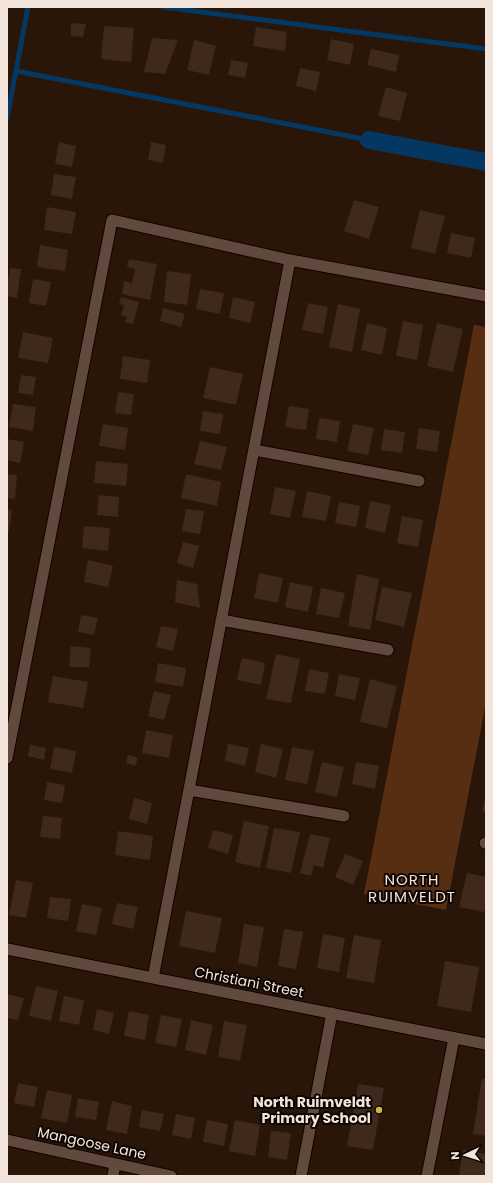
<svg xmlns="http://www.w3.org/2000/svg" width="493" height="1183" viewBox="0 0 493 1183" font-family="Poppins,sans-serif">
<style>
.green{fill:#572e12}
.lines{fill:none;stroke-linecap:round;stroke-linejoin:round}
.stream{stroke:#043862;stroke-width:5}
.canal{stroke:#043862;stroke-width:18}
.building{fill:#3e291c}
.minor-casing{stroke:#110300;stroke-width:13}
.minor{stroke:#614a3d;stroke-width:11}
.poi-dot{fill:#d1b736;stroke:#0c0502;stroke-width:1.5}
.labels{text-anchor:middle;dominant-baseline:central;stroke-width:4;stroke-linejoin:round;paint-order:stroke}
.street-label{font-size:14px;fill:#f3e4dc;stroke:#0c0502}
.poi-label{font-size:14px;font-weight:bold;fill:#f3e4dc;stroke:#0c0502;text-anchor:end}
.neighbourhood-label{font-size:15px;letter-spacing:1px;fill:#f3e4dc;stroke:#0c0502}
</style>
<rect width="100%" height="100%" fill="#291609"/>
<!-- green -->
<path class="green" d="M474,325L486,327V703L446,910L364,894Z"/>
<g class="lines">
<!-- stream -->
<path class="stream" d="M163,7L486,49
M16,71L369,140
M7,118L28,7"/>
<!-- canal -->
<path class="canal" d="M369,140L486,162"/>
</g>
<!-- building -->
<path class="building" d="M71,23L86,24L83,37L71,36Z
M104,26L134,28L131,62L101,59Z
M256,27L287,32L285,51L253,46Z
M152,38L178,40L165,74L144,72Z
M331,39L354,44L350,65L327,60Z
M194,40L216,46L209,75L187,70Z
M371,49L399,55L396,72L367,65Z
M231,60L248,63L245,78L228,75Z
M300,68L320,72L316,91L296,86Z
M386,87L407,93L400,121L378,116Z
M59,142L76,146L72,167L55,164Z
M151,142L166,145L163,163L148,160Z
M54,174L76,177L72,199L51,195Z
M354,200L379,207L369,239L344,231Z
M47,207L76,212L72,234L44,230Z
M420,210L445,216L435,254L411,248Z
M451,233L475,238L471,258L447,253Z
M40,245L68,250L65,271L37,267Z
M129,259L157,264L150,300L122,294L124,281L132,283L135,269L127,267Z
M10,268L21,269L17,298L7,296V285Z
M167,271L191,274L187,305L164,302Z
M33,279L51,282L46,306L29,303Z
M200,289L224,293L220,314L196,309Z
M121,297L139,302L133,324L125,322L127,317L121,315L124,305L119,304Z
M233,297L255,302L250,323L229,318Z
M308,303L328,307L323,334L302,330Z
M338,304L360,309L352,352L329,347Z
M163,308L185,314L181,327L160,321Z
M403,321L423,325L417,360L396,356Z
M367,323L387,328L382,355L361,350Z
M437,323L463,329L453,372L427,366Z
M23,332L53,338L48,363L18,358Z
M123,356L150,360L147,383L120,379Z
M210,367L243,374L236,405L203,398Z
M21,375L36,377L33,395L18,393Z
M118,392L134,394L131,415L115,413Z
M13,404L36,407L33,431L9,427Z
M289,406L309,409L306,430L285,427Z
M203,411L223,414L220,434L200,431Z
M319,418L340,421L337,442L316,439Z
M103,424L128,428L125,450L99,446Z
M353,424L374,428L368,455L347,451Z
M419,428L440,431L437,452L416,449Z
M384,429L405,432L402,453L381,450Z
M7,439L24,442L20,463L7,460Z
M200,441L227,447L221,470L194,464Z
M96,461L128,464L126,486L94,483Z
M7,474L17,475L15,499L7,498Z
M186,474L221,482L217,506L181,498Z
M275,487L296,491L290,518L270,514Z
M307,491L331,496L326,521L302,517Z
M99,495L119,497L118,517L97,515Z
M370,501L391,505L385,533L365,528Z
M339,502L360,506L356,527L335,523Z
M7,509L12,510L9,532H7Z
M186,509L204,511L200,534L182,531Z
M402,516L423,520L418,547L397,543Z
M84,526L110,528L108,551L82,548Z
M183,542L199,546L193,568L177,563Z
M88,560L113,566L108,587L84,582Z
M259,573L283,578L278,603L254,598Z
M357,574L379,579L370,630L348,626Z
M177,580L197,584L200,608L175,602Z
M290,582L313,587L308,612L285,607Z
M382,587L412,593L404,627L375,620Z
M321,588L345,593L339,618L316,614Z
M81,615L98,618L94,635L78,632Z
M161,626L178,629L173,651L156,647Z
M71,646L91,648L89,667H69Z
M276,654L300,659L291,703L266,699Z
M242,658L265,663L261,685L237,680Z
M158,663L186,668L183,687L155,682Z
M309,669L329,673L325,694L305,691Z
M339,674L360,678L355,700L335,696Z
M53,676L88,682L83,708L48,702Z
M370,679L397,686L387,728L360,722Z
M154,691L171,695L164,720L148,716Z
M146,730L173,735L169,758L142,753Z
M228,744L249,748L245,766L225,761Z
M261,744L283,749L276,778L255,772Z
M30,745L46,748L44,760L28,756Z
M54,747L76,751L72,773L50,769Z
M292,747L314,751L307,784L285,780Z
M128,755L138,758L135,766L126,763Z
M322,762L344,767L337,797L315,792Z
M356,762L379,766L375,789L352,784Z
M47,782L65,785L62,803L44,800Z
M134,798L152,803L147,824L129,819Z
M485,798H486V812L482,811Z
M43,816L62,818L60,839L40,837Z
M244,821L269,826L260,868L235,862Z
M274,828L300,832L291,873L266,868Z
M213,830L233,835L228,854L208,848Z
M118,831L153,836L150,860L115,855Z
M310,834L330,838L323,868L314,865L311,876L300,873Z
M345,854L363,861L353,885L335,877Z
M467,873L486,877V904L484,912L459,907Z
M16,880L33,883L26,918L9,915Z
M50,897L71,899L68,921L47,918Z
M117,903L138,907L133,929L112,924Z
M82,904L102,908L96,935L76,931Z
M186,911L222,918L215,953L179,946Z
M244,924L264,927L257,967L238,963Z
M284,929L303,932L296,969L278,966Z
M323,934L345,938L339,972L317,968Z
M354,935L381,940L374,983L346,978Z
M445,961L479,967L471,1012L437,1006Z
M36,986L58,991L51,1021L29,1016Z
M7,994L24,998L18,1020L7,1018Z
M64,996L84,1000L79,1025L59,1021Z
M97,1009L114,1013L109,1034L93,1030Z
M129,1011L149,1015L145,1040L124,1036Z
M161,1015L182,1019L176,1047L155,1043Z
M191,1020L213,1025L206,1055L185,1050Z
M224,1021L247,1025L240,1061L218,1057Z
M482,1078L486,1079V1136L473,1134Z
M18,1083L38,1087L34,1107L14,1103Z
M358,1084L384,1088L373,1150L347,1146Z
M47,1090L72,1095L67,1123L41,1118Z
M78,1098L99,1102L96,1120L75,1117Z
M112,1101L132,1106L127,1134L106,1130Z
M142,1110L164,1114L160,1131L139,1127Z
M176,1114L195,1118L191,1139L172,1135Z
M207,1120L228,1124L224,1146L203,1142Z
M235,1120L260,1125L255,1156L229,1151Z
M271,1131L291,1133L287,1160L268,1157Z
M463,1150L486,1154V1176H459Z"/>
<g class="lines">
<defs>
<path id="minor" d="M254,450L419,481
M221,620L388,650
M7,758L112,220L290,260L486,296
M189,790L344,816
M485,843H486
M7,949L486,1044
M153,978L290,260
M7,1140L171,1176
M113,1176L115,1164
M301,1176L332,1013
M427,1176L454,1038"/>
</defs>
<!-- minor casing -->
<use href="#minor" class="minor-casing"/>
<!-- minor -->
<use href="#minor" class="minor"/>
</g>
<!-- markers -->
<circle class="poi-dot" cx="379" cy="1110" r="4"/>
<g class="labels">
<!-- street labels -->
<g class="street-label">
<text transform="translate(249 982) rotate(11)">Christiani Street</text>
<text transform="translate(92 1143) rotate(12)">Mangoose Lane</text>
</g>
<!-- poi labels -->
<g class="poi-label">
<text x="371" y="1102">North Ruimveldt<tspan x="371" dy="16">Primary School</tspan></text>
</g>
<!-- neighbourhood labels -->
<g class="neighbourhood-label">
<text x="412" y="879">NORTH<tspan x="412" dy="17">RUIMVELDT</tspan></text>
</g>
</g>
<!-- border -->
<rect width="493" height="1183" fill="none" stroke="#f3e4dc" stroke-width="16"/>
<!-- north arrow -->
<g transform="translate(465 1155) rotate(266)" stroke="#0c0502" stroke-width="3" paint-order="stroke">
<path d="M0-3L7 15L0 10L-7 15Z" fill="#f3e4dc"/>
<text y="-6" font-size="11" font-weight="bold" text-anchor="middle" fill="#f3e4dc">N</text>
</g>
</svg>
